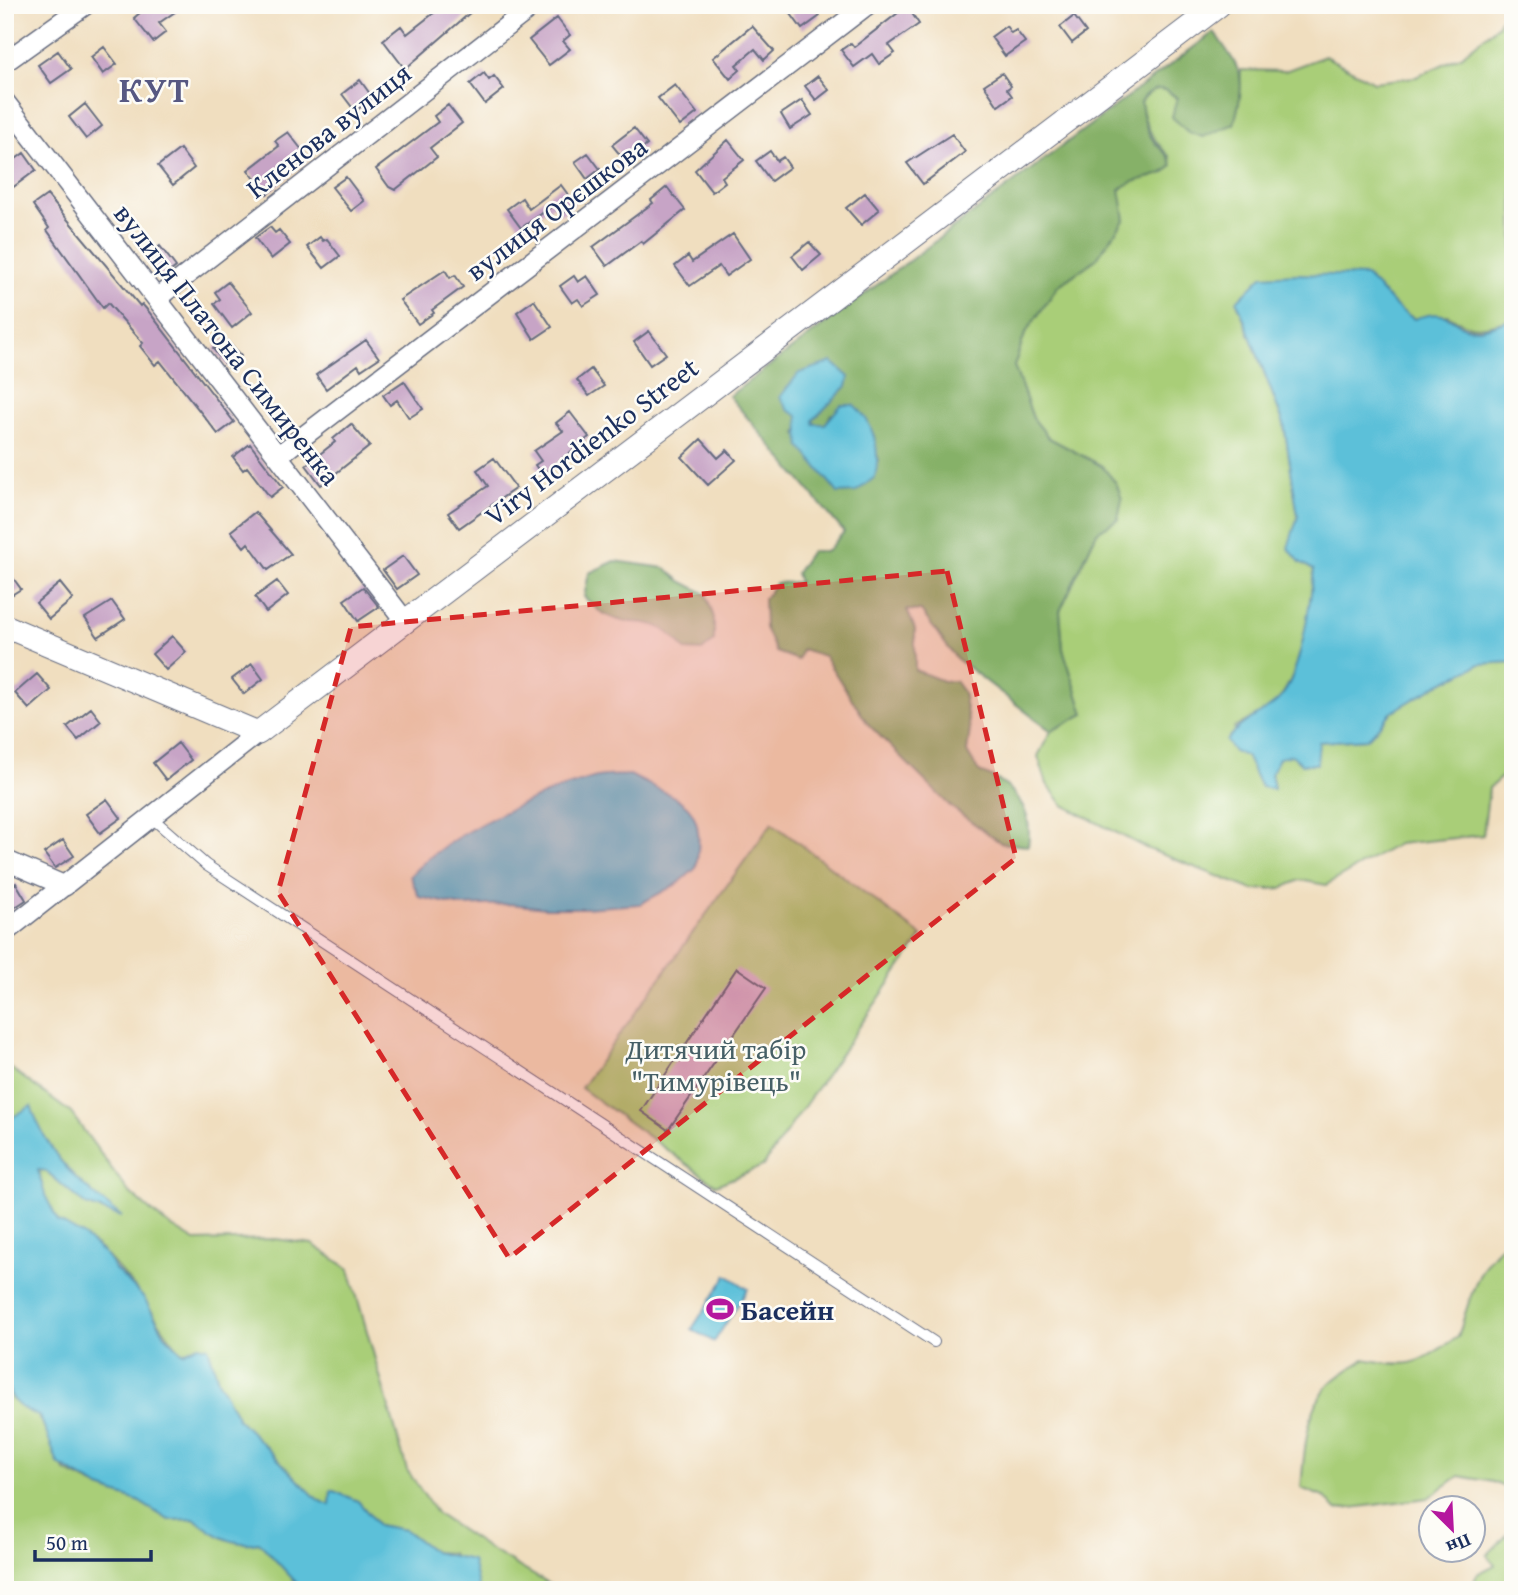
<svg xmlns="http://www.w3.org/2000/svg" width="1518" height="1595" viewBox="0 0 1518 1595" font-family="'Gentium Book Plus',serif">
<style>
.green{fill:#a9ce78;stroke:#627e6b;stroke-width:2}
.forest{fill:#86b168;stroke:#507063;stroke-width:2;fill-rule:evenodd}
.water{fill:#5bc0d9;stroke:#3b789c;stroke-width:2}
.building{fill:#c7a4c6}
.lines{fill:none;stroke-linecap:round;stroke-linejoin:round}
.service-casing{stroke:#666c80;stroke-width:12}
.minor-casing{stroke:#666c80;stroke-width:22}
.tertiary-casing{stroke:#666c80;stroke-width:25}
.service{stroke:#fff;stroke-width:10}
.minor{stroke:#fff;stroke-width:19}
.tertiary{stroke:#fff;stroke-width:23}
.marked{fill:#d62828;fill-opacity:0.2;stroke:#d62828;stroke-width:5;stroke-dasharray:14 9;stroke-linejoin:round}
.labels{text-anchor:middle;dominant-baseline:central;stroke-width:5;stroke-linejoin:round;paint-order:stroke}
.street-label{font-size:28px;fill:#1b2f5e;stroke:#fdfcf7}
.park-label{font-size:28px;fill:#465f66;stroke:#fdfcf7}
.poi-label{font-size:28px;font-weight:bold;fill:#1b2f5e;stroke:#fdfcf7;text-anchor:start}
.district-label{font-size:35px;font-weight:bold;letter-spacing:2px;fill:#575882;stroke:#fdfcf7}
</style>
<rect width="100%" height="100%" fill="#fdfcf7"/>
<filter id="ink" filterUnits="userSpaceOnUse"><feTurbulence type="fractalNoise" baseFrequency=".0143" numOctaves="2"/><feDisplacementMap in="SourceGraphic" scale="14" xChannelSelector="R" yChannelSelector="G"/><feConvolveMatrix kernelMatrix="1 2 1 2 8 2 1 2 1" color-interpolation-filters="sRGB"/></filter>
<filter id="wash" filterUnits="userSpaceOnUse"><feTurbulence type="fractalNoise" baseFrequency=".00686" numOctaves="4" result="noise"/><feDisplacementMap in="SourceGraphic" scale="28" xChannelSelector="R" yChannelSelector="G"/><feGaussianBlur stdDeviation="1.57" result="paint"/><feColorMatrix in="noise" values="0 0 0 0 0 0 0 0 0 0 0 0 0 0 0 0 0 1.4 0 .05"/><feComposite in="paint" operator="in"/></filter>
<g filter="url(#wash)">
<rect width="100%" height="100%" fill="#f0debf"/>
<!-- green -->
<path class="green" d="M1508,5H1513V319C1484,327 1474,333 1448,315L1415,319L1399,309L1366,276H1262L1237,302L1284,424L1298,516L1289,548L1300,562L1314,570C1309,611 1305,663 1280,698C1271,710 1247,720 1234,728L1261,787L1274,788L1271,774L1279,758L1319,742L1367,739L1392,712L1434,687L1480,664L1513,662V767L1489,788L1483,835L1398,844L1326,885L1300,880L1282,888L1253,890L1146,848L1063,805L1047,784L1038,756L1051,731L1084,714L1063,649L1060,611L1097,532L1118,519L1102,466L1049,438L1033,418L1014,366L1025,334L1058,286L1096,259L1120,190L1131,180L1166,173L1170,157C1153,140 1144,125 1141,102C1165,65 1190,117 1203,137L1234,123L1239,103L1241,70L1285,71L1325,56L1374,82L1416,77L1461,56L1497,26Z
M772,823L922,936L763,1166L716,1185L581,1088Z
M5,1064L71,1113L128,1191L164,1222L195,1241L276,1239L312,1244L349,1269L407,1470L437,1514L489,1549L559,1590H479L451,1553L434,1552L405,1530L378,1525L358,1501L331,1490L330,1506L318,1500L238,1419L218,1380L208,1347L198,1345L183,1353C167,1337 158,1320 145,1301C137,1288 117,1268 106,1255C93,1239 67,1231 57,1221C46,1208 42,1185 38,1170L46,1171L86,1205L120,1216C77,1181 51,1160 31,1107L5,1122Z
M1513,1238V1364L1508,1373L1513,1399V1491L1493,1482L1459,1476L1428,1498L1336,1510L1326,1498L1301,1488C1304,1455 1306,1405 1332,1382C1342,1373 1354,1367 1364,1359C1415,1369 1416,1364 1458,1337C1469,1302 1478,1257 1513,1238Z
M5,1379L11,1399L39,1416L65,1471L100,1488L138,1501L169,1520L195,1519C214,1535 234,1547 259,1542L303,1590H5Z
M1513,1529V1590H1471L1477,1574L1495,1565L1487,1555Z"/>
<!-- forest -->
<path class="forest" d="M1214,32C1242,72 1247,74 1234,124L1203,137L1188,132L1172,117L1177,98C1164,86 1151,85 1141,102C1143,117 1146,132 1156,144C1164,153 1170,155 1172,166C1160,180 1137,176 1120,189L1125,219L1096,259L1058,286L1025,334L1014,366L1033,418L1049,438L1102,466L1116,483L1122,499L1118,519L1097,532L1060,611L1063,649L1084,714L1051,731L956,658L921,611L907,610L915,629V670L943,681H955L963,692L970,730L967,752L979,772C1013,783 1034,808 1028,846L1001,843L951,807L868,724L824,656L802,649L798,660L776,652L765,628L764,599L776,583L799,582L796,573L811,551H827L844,532L729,396ZM832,362L849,377L847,386L813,420L814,424H826L831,414L874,435V447L879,460L797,434L800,425L798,416Z
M615,561L665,568L681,581L706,594L714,618V641L702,651L685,650C650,606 635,634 601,612C595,608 590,602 584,597L589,573Z"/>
<!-- water -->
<path class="water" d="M1296,274L1366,276L1399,309L1414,319C1455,304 1450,330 1479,329C1490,328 1502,322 1513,319V662L1480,664L1434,687L1392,712L1367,739L1319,742L1317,764H1302L1292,755L1279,758L1271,774L1274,789L1261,787L1246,756L1234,752L1226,741C1239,722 1260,716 1277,701C1301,680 1310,601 1314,570L1300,562L1288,548L1298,516L1284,424L1237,301L1262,276Z
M832,362L849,377L847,386L813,420L814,424H825L841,405H854C874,422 881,451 875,477L856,492L838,493L800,446L798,416L788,410L780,397L799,373Z
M630,775C682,803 707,799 696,868L679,883L640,904L585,908H546L510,904L462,906L419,897L410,876C448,833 537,794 593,778C604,775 618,776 630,775Z
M31,1106C51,1161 78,1182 122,1217L86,1205L46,1171L38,1170L45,1195L58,1221L81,1234L105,1254L115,1269L144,1298L165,1335L183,1353L198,1345L208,1347L218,1380L238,1419L318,1500L330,1505L331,1490L358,1501L378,1525L405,1530L434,1552L472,1560L479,1590H303L259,1542C234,1547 214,1535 195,1519L169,1520L138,1501L100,1488L58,1464L40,1416C16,1408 12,1402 5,1379V1122Z
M727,1275L748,1289L714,1342L692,1329Z"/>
<g id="blocks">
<!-- building -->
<path class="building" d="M149,5H185L159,23L166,32L153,42L134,18Z
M444,5H479L405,69L383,40L401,26L407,34Z
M802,5H812L820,16L802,29L791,14Z
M907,6L919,24L889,45L895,53L879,64L872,54L854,67L841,50L851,43L854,47Z
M1074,16L1086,32L1072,43L1060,27Z
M557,18L570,35L563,41L570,49L549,65L529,40Z
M752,26L774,51L764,60L755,49L736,65L740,70L730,79L713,58Z
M1006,26L1011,33L1016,30L1025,42L1005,56L991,37Z
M104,47L117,64L103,74L91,57Z
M58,51L71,69L51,83L38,65Z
M484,73L489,80L494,76L504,89L485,104L470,84Z
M1002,73L1011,86L1007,89L1012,96L998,106L984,85Z
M818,76L829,90L816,100L805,86Z
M360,80L373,98L355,111L342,94Z
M675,85L697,113L680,126L658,98Z
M802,100L812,115L790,129L781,114Z
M85,104L102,126L86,139L69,117Z
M448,105L462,123L430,148L437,157L395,190L389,187L376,169L438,122L434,116Z
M634,128L647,145L626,162L612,145Z
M288,132L309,159L267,194L248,170L279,146L275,141Z
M952,134L965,152L923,184L907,163Z
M728,140L744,160L722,177L725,182L712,192L695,170Z
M180,149L194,168L173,185L158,166Z
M770,151L777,161L783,157L790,167L771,181L756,161Z
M24,153L36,170L12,188L5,179V167Z
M588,153L600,169L587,179L575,162Z
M346,177L364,201L351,211L332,187Z
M561,185L575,204L561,215L554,205L521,228L507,209L522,198L529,209Z
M667,187L685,210L643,244L641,241L607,266L593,247L653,203L651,200Z
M865,193L879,210L861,225L846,208Z
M47,195L140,306L142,304L149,312L234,422L218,434L160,361L155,365L140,346L143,343L108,303L103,308L47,230L49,228L33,205Z
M270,227L275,233L279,230L290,244L271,259L255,238Z
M733,234L750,259L726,276L719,266L690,286L675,266L688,256L692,262Z
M320,237L323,241L327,239L340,256L324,268L307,247Z
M809,242L821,255L803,270L792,256Z
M160,246L176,267L162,278L147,257Z
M445,270L450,278L455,275L463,287L432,310L434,313L418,324L400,300Z
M574,276L578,282L587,276L600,295L583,306L578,299L572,303L560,286Z
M228,282L252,312L232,328L214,304L220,299L215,292Z
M534,300L552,327L534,339L517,312Z
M649,331L666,354L650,365L634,342Z
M225,339L241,356L228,367L213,349Z
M366,340L379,358L361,370L358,365L326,389L316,375Z
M591,369L604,386L589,396L577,380Z
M404,381L423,409L409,418L397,400L390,405L383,395Z
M570,412L589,437L542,475L535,465L541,461L534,451L563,431L556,423Z
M351,424L370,446L321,485L306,465L335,442L333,439Z
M701,439L718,458L727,450L736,460L708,485L682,457Z
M250,444L283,487L270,497L247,467L243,470L233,457Z
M494,458L516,488L459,528L448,513L488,486L477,470Z
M255,512L291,554L268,570L248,543L244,547L231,531Z
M403,556L417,575L397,589L383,570Z
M5,567L21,589L5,599Z
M277,581L288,595L266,612L255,597Z
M60,583L73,599L49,619L36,603Z
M363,587L379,607L358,621L344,600Z
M112,601L125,619L98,637L85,618Z
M172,636L186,652L166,670L152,654Z
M252,664L263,679L244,694L232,679Z
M37,674L51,690L29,709L15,693Z
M91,708L101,721L78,740L67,727Z
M178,743L191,760L166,780L153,763Z
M107,799L121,818L100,833L86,814Z
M63,840L74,856L55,868L44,853Z
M16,883L26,900L5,914V891Z
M737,968L766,988L668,1130L641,1111Z"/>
</g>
</g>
<g filter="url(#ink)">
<use href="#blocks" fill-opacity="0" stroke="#666c80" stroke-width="2"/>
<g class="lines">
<defs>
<path id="service" d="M151,817L206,865L934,1342"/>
<path id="minor" d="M5,62L85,5
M5,102L405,621
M157,298L534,5
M279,455L867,5
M5,860L65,886
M5,932L258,733"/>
<path id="tertiary" d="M5,626L258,733L1219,5"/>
</defs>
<!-- service casing -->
<use href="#service" class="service-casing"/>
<!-- minor casing -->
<use href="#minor" class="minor-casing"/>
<!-- tertiary casing -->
<use href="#tertiary" class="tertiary-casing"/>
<!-- service -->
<use href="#service" class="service"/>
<!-- minor -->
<use href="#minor" class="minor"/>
<!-- tertiary -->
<use href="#tertiary" class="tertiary"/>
</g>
</g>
<!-- marked area -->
<path class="marked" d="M947,571L1016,858L509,1258L278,892L351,627Z"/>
<!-- icons -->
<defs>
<symbol id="stadium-bare" viewBox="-9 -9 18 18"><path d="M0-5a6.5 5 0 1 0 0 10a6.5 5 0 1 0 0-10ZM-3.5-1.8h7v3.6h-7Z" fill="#b5179e" stroke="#fdfcf7" stroke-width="2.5" paint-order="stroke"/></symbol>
</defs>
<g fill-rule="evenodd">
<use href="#stadium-bare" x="701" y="1290" width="38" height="38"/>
</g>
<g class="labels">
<!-- street labels -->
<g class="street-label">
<text transform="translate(328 130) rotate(-38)">Кленова вулиця</text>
<text transform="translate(556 208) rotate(-37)">вулиця Орєшкова</text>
<text transform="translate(228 344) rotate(52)">вулиця Платона Симиренка</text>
<text transform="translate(591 441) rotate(-37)">Viry Hordienko Street</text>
</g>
<!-- park labels -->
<g class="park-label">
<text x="716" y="1048">Дитячий табір<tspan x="716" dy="32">"Тимурівець"</tspan></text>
</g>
<!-- poi labels -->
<g class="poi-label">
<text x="741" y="1309">Басейн</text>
</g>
<!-- district labels -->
<g class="district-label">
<text x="155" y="89">КУТ</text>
</g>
</g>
<!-- margin -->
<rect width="1518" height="1595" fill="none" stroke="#fdfcf7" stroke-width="28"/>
<!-- north arrow -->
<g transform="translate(1452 1529) rotate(156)"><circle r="33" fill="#fdfcf7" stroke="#a3aaba" stroke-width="2"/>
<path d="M0-5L12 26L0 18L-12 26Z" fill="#b5179e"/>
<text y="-10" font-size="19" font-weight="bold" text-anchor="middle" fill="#1b2f5e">Пн</text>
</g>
<!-- scale -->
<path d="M35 1550v10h116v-10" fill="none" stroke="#1b2f5e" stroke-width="3.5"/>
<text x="46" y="1550" font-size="21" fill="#1b2f5e" stroke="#fdfcf7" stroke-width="5" paint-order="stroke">50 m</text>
</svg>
